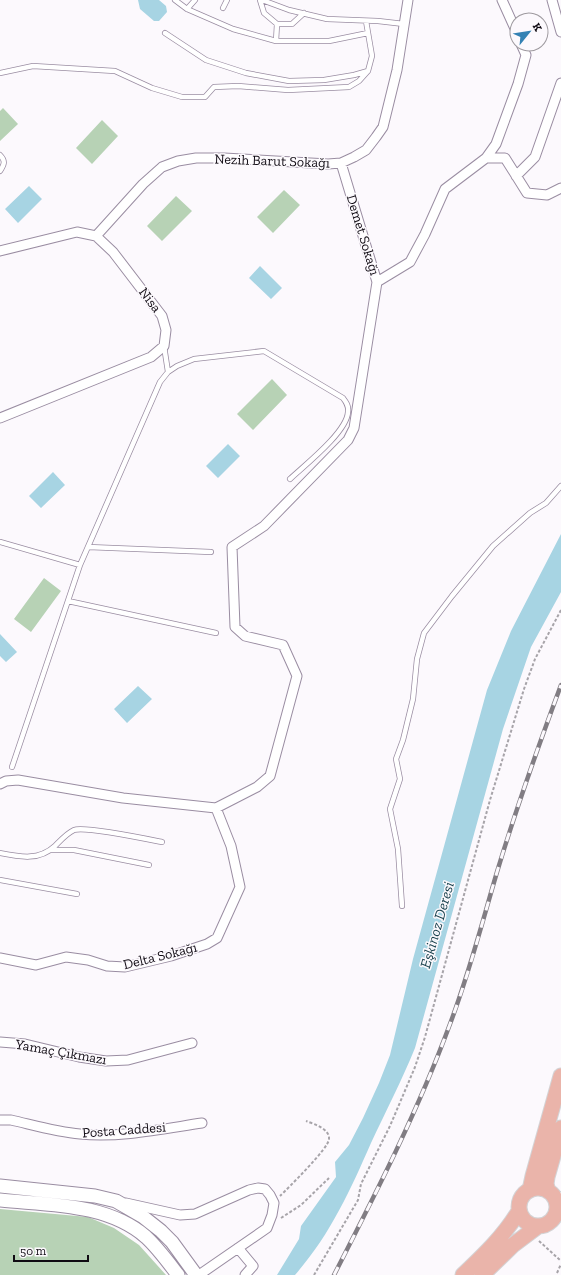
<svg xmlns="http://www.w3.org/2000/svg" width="561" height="1275" viewBox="0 0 561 1275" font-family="'Zilla Slab',serif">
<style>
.green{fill:#b7d2b5}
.water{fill:#a7d4e3}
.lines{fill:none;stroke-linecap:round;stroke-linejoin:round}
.lane-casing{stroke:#9a8da2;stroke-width:6}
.street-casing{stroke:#9a8da2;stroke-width:11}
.secondary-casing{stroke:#9a8da2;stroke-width:15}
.primary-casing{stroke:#d4d3d5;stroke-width:17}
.path{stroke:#a7a4a9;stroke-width:2;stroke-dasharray:3 2;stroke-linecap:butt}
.lane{stroke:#fff;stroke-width:4.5}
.street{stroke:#fff;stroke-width:9}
.secondary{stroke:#fff;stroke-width:13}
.primary{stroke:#eab4aa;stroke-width:15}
.rail-casing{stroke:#817d83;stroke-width:4.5}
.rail{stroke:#fcf9fd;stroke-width:3;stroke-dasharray:9;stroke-linecap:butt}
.labels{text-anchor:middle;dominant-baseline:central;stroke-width:3;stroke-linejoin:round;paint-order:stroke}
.street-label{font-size:14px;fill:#100b13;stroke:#fcf9fd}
.water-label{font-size:15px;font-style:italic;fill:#163f4b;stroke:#fcf9fd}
</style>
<rect width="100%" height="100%" fill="#fcf9fd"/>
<!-- green -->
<path class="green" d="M3,108L18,124L0,141V111Z
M102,120L118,136L92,164L76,148Z
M284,190L300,205L273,233L257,217Z
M176,196L192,211L162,241L147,226Z
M272,379L287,395L253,430L237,414Z
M44,578L61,591L31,632L14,619Z
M0,1209L88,1217L114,1228L139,1245L166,1275H0Z"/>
<!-- water -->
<path class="water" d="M138,0H159L166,6L167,12L159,21H154L140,9Z
M29,186L42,199L18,223L5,209Z
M260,266L282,288L271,299L249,278Z
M228,444L240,456L218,478L206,466Z
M53,472L65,485L41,508L29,496Z
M561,534V592L531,647L503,729L415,1048C402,1080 386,1111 371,1143C350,1191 330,1235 295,1275H277L299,1239L301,1226L336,1177L335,1162L349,1145L363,1118L379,1083L390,1055L413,959L487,690L511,631Z
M0,634L17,652L6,662L0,656Z
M138,686L152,699L127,723L114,709Z"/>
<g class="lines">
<defs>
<path id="lane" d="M175,0L187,9L233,29L276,41H329L368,33
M260,0L264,13L277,24H292L304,13
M262,0L289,10L327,19L378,21L404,24
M223,8L227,0
M187,9L195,0
M165,33L206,60L246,73L289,81L324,80L354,75L368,71
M276,41L277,24
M0,73L33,66L115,71L152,88L182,97H205L214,87L238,86L288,90L349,87L359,81L368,71L372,56L366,21
M0,155C6,161 4,165 0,171
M164,346L168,372
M0,542L80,565L12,767
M88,547L211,552
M80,565L160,382L168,372L177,366L194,359L264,351L343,398C346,402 349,406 348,412C347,432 305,465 290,479
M68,601L216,633
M51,850H74L149,865
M0,853C20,857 39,861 55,846C60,841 67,833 74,830C84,826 147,839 162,842
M0,880L77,894
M402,906L398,849L390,809L400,779L396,759L403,740L413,699L417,659L424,633L452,596L493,546L530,513L546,503L561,486"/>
<path id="street" d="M502,0L517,33
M552,0L561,32
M486,158H505L527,193L547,195L561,188
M341,163L377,282L410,262L425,234L445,189L486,158L496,144L518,84L526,55L521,44
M516,176L535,157L561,83
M96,236L143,184L162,167L178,161L196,158H224L328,164L341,163L354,157L366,150L376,137L383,127L397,70L408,0
M0,251L77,232L96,236L113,252L162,316L166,330L164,346L151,357L0,418
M0,784L6,781L18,780L123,798L216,808L231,846L240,887L217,938L207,944L171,956L125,967L107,966L88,960L66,957L36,965L0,958
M216,808L257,787L270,776L297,676L283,645L245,636L235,627L232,547L264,526L348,440L354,428L377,282
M0,1042L25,1044L79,1057L106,1061L128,1060L192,1043
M0,1120H11C33,1125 57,1132 80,1134C120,1138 162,1129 202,1123
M126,1203L180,1215L195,1214L249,1190L258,1188L265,1189L270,1195L274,1203L272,1215L267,1228L199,1275
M238,1248L253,1266L245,1275"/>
<path id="secondary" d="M0,1186L95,1196L116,1201L142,1216L161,1231L172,1242L196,1275
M0,1200C49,1205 107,1203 146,1237C158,1248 168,1262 178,1275
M556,1201L561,1199"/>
<path id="primary" d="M519 1207a19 19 0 1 1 38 0a19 19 0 1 1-38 0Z
M530,1190L533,1176L561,1076
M548,1191L546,1184L547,1177L561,1128
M463,1275C484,1255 504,1236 519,1211
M482,1275L513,1245L537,1227"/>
</defs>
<!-- lane casing -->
<use href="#lane" class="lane-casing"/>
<!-- street casing -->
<use href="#street" class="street-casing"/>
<!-- secondary casing -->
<use href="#secondary" class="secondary-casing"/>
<!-- primary casing -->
<use href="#primary" class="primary-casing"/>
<!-- path -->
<path class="path" d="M280,1196C288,1188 329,1148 329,1139C330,1129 314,1124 306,1121
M281,1218L301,1205L329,1178
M539,1241L561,1261
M557,1273L561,1264
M314,1275L358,1200L361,1184L390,1126L415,1067L425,1037L490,800L524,689L535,659L561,610"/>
<!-- lane -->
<use href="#lane" class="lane"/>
<!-- street -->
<use href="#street" class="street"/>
<!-- secondary -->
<use href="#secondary" class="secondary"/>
<!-- primary -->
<use href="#primary" class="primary"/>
<defs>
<path id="rail" d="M334,1275C376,1193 418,1111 450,1024C469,974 482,923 497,872C516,809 538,747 561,685"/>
</defs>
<!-- rail casing -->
<use href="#rail" class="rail-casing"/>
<!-- rail -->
<use href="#rail" class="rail"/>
</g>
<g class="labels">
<!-- street labels -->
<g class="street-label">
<text transform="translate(272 161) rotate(2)">Nezih Barut Sokağı</text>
<text transform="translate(363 235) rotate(73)">Demet Sokağı</text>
<text transform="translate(150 300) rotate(53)">Nisa</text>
<text transform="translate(160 956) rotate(-14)">Delta Sokağı</text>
<text transform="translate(61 1052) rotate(10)">Yamaç Çıkmazı</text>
<text transform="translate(124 1130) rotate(-4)">Posta Caddesi</text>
</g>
<!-- water labels -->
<g class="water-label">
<text transform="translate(437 925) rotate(-74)">Eşkinoz Deresi</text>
</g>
</g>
<!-- north arrow -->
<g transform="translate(529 32) rotate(60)"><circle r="19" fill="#fcf9fd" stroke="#9e9a9f"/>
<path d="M0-3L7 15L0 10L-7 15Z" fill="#3482b4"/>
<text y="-6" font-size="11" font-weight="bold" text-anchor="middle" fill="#100b13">K</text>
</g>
<!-- scale -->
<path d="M14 1255v6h74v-6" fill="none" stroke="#100b13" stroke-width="2"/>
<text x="20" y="1255" font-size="12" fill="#100b13" stroke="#fcf9fd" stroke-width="3" paint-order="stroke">50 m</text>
</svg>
